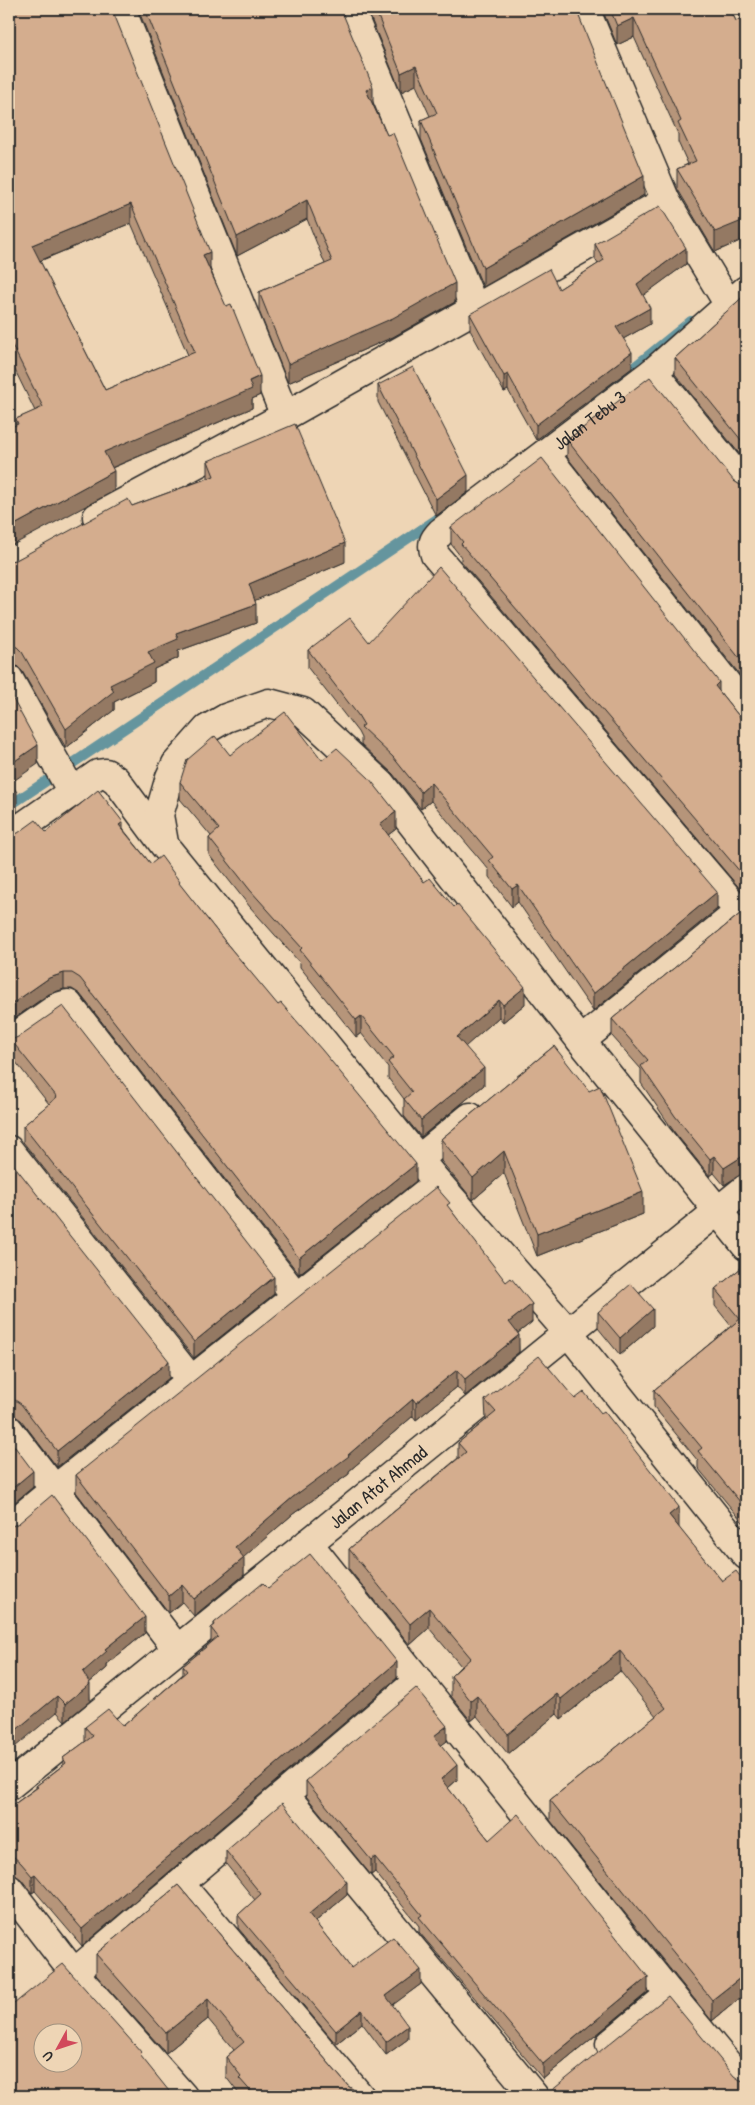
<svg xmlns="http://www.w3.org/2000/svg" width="755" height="2105" viewBox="0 0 755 2105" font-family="'Patrick Hand',sans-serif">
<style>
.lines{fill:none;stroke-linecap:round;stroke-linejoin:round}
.stream{stroke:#65959e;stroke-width:10}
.street-casing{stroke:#2b2b2b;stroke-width:31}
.street{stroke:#eed5b5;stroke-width:28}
.wall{fill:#b6957a;stroke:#2b2b2b;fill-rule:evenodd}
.shaded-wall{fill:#947963;stroke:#2b2b2b}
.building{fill:#d4ad8e;stroke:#2b2b2b;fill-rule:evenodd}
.labels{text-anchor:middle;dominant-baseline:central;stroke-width:5;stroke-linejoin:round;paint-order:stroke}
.street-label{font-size:19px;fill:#2b2b2b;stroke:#eed5b5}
</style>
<rect width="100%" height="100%" fill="#eed5b5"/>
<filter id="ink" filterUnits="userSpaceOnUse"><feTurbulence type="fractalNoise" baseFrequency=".02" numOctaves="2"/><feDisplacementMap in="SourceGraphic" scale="10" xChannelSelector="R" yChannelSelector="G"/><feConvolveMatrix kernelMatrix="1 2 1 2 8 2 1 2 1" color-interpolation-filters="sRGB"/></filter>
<g filter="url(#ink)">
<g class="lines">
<!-- stream -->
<path class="stream" d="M591,402L691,321
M9,806L443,515"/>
<defs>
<g id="street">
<path d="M121,9L285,416"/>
<path d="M350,9L475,309"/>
<path d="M585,9L666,201L729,305"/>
<path d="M653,372L746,487"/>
<path d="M545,454L746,708"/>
<path d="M97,517L285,416L666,201"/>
<path d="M9,679L72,792"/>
<path d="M9,836L98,774L106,773L116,780L164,845L438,1183L568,1332L746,1555"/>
<path d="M164,843L159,815L170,777L176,764L207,729L226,718L269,703L303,712L381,784L581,1041L746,1246"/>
<path id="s1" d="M739,911L435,555C431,545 433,540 441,532L653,372L746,290"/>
<path d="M9,1041L58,1007L68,1004L296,1296"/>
<path d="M581,1041L746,906"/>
<path d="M9,1150L191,1380"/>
<path d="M419,1159L470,1117"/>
<path d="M9,1430L177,1649"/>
<path d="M9,1527L55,1489L438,1183"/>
<path d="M308,1543L670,1994L746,2086"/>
<path id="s2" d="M9,1786L746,1188"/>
<path d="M285,1795L534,2096"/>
<path d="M180,1884L360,2096"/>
<path d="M9,1889L74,1973L183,2096"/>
<path d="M74,1973L419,1680"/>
<path d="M610,2044L670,1994"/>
</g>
</defs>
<!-- street casing -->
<use href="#street" class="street-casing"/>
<!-- street -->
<use href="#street" class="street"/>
</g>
<!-- wall -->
<path class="wall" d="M9,9L210,269L260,395L252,399V408L112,468L114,491L16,425V419L35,411L9,358ZM131,223L188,355L105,390L40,261Z
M138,9H341L373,106L455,302L393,337L288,383L259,311V292L325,264L307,219L237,256Z
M367,9H576L644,195L483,287L421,139V120L430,116L416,85L401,92Z
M602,9H730L736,21L746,16V232L742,234V240L715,252L677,188V169L688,164L678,142V134L634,37L617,45Z
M595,244L686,264L643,295L650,324L623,339L632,368L536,440L508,390L504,392L470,330V314L559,289L598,264L595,259Z
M746,294V462L675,374V358Z
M378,385L468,492L436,516L378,402Z
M567,440L734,481L740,485L746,486L744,680L567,457Z
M208,461L345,562L255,600L256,623L178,651V658L154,669V682L114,702V710L66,748L22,671L17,666L10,663L9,561L16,560L132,506L208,478Z
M451,527L719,691L746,725V891H742L461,561V557L451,544Z
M369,642L717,909L593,1011L518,902L512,907L489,877V870L431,801L421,809L393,774L361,744V738L358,732L308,668V650Z
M230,755L322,760L396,829L388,835L424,882L525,1004L503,1022L499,1017L465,1046L484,1085L421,1137L404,1116V1099L388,1078V1067L361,1033L356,1037L300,967V963L250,907L209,855V838L211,836L180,799V782Z
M123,829L151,864L180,885L416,1181L299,1274L80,994L72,989H64L49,994L9,1022V835L46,832Z
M746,909V1173H743L724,1185L714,1173L710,1176L675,1133L641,1083V1069L612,1036V1019Z
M11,1040L274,1294L194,1358L23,1142V1126L49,1104L11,1056Z
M554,1046L643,1214L537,1256L504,1173L473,1200L441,1161V1139Z
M9,1159L169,1378L57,1467L21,1420L15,1416L9,1415Z
M746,1190V1214L744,1210V1193Z
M450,1209L532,1322L518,1333L519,1352L465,1396L457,1387L416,1420L413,1416L349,1471V1474L293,1514L243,1557L244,1575L194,1616L182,1602L169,1613L76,1492V1475Z
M746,1264V1526L698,1468V1461L654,1407V1390L731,1326L715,1306V1289Z
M598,1312L653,1326L620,1355L598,1328Z
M485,1400L679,1528L722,1581L746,1584V2006L740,1998L712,2021L550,1820V1800L656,1716L620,1671L561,1719L557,1714L508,1754L477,1716L471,1721L451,1696V1676L461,1666L429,1628L410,1645L349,1569V1549L458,1458V1443L486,1420Z
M9,1526L145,1633L107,1664V1668L89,1683L90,1701L65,1721L57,1712Z
M268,1588L397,1678L82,1946L35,1891L32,1893L21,1879L14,1874L9,1868V1808L36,1788V1786L63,1765V1758L85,1742V1727L123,1726L183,1674V1666L211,1643V1628L214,1626V1623Z
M447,1741L441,1745L457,1780L448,1788L489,1840L648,1992L543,2079L419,1932V1926L375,1872L371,1875L306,1796V1781Z
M226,1851L347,1895L315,1922L351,1968L421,1984L392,2005L408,2039L386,2055L362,2023L336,2044L238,1928V1915L255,1900L226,1864Z
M178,1885L348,2086L363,2096H239V2094L226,2077V2057L234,2050L208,2019L166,2053L96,1975V1954Z"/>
<!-- shaded-wall -->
<path class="shaded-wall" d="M634,18V37L617,45V26Z
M416,66V85L401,92V73Z
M373,87V106L366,90Z
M644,176V195L483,287V268Z
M307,200V219L237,256V237Z
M131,204V223L32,264V245Z
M746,213V232L742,234V240L715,252V232L740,216Z
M686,248V264L637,300V284Z
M210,252V271L203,255Z
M455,283V302L393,337L288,383V364Z
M650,308V324L616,343V327Z
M632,352V368L536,440V425Z
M508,374V390L504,392V376Z
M260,376V395L252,399V408L104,471V452Z
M114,471V491L9,547V528Z
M468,475V492L436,516V499Z
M345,543V562L249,603V584Z
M256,604V623L178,651V658L154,669V682L114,702V710L66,748V729L110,685L148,652L176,633Z
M10,644V663L9,664V645Z
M746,662V679L744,680V664Z
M719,682V699L715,686Z
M38,745V764L9,784V765Z
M431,783V801L421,809V792Z
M17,792V811L9,817V798Z
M396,812V829L380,841V824Z
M123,822V838L119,825Z
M518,885V902L512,907V889Z
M717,892V909L593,1011V994Z
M64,973V989L49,994L9,1022V1006L49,978Z
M525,987V1004L503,1022V1005Z
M499,1000V1017L457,1054V1037Z
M361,1016V1033L356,1037V1020Z
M484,1068V1085L421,1137V1120Z
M504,1151V1173L473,1200V1178Z
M714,1156V1173L710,1176V1159Z
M743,1156V1173L724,1185V1168Z
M416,1164V1181L299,1274V1258Z
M643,1192V1214L537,1256V1234Z
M274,1277V1294L194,1358V1342Z
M532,1304V1322L509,1340V1322Z
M653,1309V1326L620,1355V1338Z
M519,1335V1352L465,1396V1379Z
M169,1361V1378L57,1467V1451Z
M457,1370V1387L416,1420V1403Z
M413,1399V1416L349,1471V1474L293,1514L235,1565V1547L293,1497L348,1455Z
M33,1471V1487L9,1507V1491Z
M679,1507V1528L669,1515Z
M244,1558V1575L194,1616V1599Z
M182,1585V1602L169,1613V1596Z
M429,1608V1628L410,1645V1624Z
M145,1617V1633L107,1664V1668L83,1688V1672L105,1649Z
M620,1651V1671L561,1719V1699Z
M397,1662V1678L82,1946V1929Z
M90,1684V1701L65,1721V1704Z
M557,1694V1714L508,1754V1734Z
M57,1696V1712L9,1752V1736Z
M477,1696V1716L471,1721V1701Z
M447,1726V1741L434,1751V1736Z
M457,1765V1780L441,1794V1779Z
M375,1857V1872L371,1875V1860Z
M35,1874V1891L32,1893V1876Z
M347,1882V1895L309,1927V1914Z
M421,1970V1984L386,2010V1996Z
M648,1977V1992L543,2079V2064Z
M740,1978V1998L712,2021V2000Z
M208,1999V2019L166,2053V2033Z
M362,2010V2023L336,2044V2031Z
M408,2026V2039L386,2055V2042Z
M363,2091V2096H359V2095Z"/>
<!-- building -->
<path class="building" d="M9,9H112L210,252L203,255L226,306L231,304L260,376L249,381L252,389L104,452L114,471L9,528V428L18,424L16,419L43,407L9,339ZM131,204L195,352L105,390L32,245Z
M145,9H341L373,87L366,90L387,135L393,133L455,283L393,318L288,364L259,292L332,261L307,200L237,237Z
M375,9H576L644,176L483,268L421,120L437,113L416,66L401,73Z
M610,9H730L736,21L746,16V213L740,216L742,221L715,232L677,169L696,161L678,123L681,121L634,18L617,26Z
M660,206L686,248L637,284L650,308L616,327L632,352L536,425L508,374L504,376L470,314L549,269L559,289L604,260L595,244Z
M746,294V446L675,358Z
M413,367L468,475L436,499L378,385Z
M650,377L734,481L740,485L746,486V662L744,664L567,440Z
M295,424L345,543L249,584L256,604L176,633L178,639L148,652L154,663L110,685L114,691L66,729L22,652L17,647L9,645V561L16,560L128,499L132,506L214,476L208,461Z
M542,458L719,682L715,686L746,725V874H742L461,544L463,542L451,527Z
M439,567L717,892L593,994L518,885L512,889L489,860L493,857L431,783L421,792L393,757L361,727L364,725L358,715L308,650L350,618L369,642Z
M9,692L38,745L9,765Z
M285,712L322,760L337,748L369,778L396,812L380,824L424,882L430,878L454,907L457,904L525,987L503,1005L499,1000L457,1037L484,1068L421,1120L404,1099L412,1092L388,1062L394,1057L361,1016L356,1020L300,950L302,948L250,890L209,838L219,829L180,782L187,760L215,736L230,755Z
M9,781L17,792L9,798Z
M98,790L123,822L119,825L151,864L161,856L180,882L179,883L227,944L278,1005L281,1003L322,1050L416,1164L299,1258L80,978L72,973H64L49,978L9,1006V835H11L18,833L36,820L46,832Z
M746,909V1156H743L724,1168L714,1156L710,1159L675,1116L641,1066L648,1060L612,1019Z
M63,1006L274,1277L194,1342L23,1126L57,1097L11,1040L18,1037Z
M554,1046L589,1091L600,1086L643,1192L537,1234L504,1151L473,1178L441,1139Z
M9,1159L169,1361L57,1451L21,1404L15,1400L9,1398Z
M436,1187L450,1203L447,1205L506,1282L511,1278L532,1304L509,1322L519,1335L465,1379L457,1370L416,1403L413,1399L348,1455L349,1456L293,1497L235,1547L244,1558L194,1599L182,1585L169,1596L76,1475Z
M746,1190V1197L744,1193Z
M746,1264V1509L698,1451L702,1448L654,1390L740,1319L715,1289Z
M631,1284L653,1309L620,1338L598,1312Z
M539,1356L575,1399L584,1392L601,1413L604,1411L679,1507L669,1515L722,1581L736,1571L746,1584V1985L740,1978L712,2000L550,1800L666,1708L620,1651L561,1699L557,1694L508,1734L477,1696L471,1701L451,1676L471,1658L429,1608L410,1624L349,1549L466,1452L458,1443L496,1412L485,1400Z
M9,1439L33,1471L9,1491Z
M52,1495L145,1617L105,1649L107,1651L83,1672L90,1684L65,1704L57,1696L9,1736V1526H12L19,1523Z
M310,1554L397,1662L82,1929L35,1874L32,1876L21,1863L14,1857L9,1851V1808L38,1787L36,1786L66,1763L63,1758L93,1736L85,1727L108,1709L123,1726L187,1671L183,1666L218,1637L211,1628L215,1625L214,1623L263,1583L268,1588Z
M416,1688L447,1726L434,1736L457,1765L441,1779L489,1840L518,1814L648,1977L543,2064L419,1917L422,1915L375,1857L371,1860L306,1781Z
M282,1803L347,1882L309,1914L351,1968L393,1937L421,1970L386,1996L408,2026L386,2042L362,2010L336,2031L238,1915L261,1894L226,1851Z
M178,1885L348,2086L355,2091H363L359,2095L361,2096H255L239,2078L241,2076L226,2057L244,2042L208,1999L166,2033L96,1954Z
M63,1964L142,2053L140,2055L173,2096H9V2008ZM42,2032H72V2062H42Z
M668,1996L734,2076L740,2080L746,2081V2096H545Z"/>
</g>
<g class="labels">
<!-- street labels -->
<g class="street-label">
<text stroke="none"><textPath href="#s1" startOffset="680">Jalan Tebu 3</textPath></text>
<text stroke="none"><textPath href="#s2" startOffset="475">Jalan Atot Ahmad</textPath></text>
</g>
</g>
<!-- margin -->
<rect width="755" height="2105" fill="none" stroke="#eed5b5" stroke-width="30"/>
<rect x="15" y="15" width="725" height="2075" fill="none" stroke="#2b2b2b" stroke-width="2" filter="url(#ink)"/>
<!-- north arrow -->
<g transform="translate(58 2048) rotate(230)"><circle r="24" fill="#eed5b5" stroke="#a0917e"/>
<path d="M0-4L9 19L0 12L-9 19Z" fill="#d1495b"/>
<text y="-8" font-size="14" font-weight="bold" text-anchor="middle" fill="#2b2b2b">U</text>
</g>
</svg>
